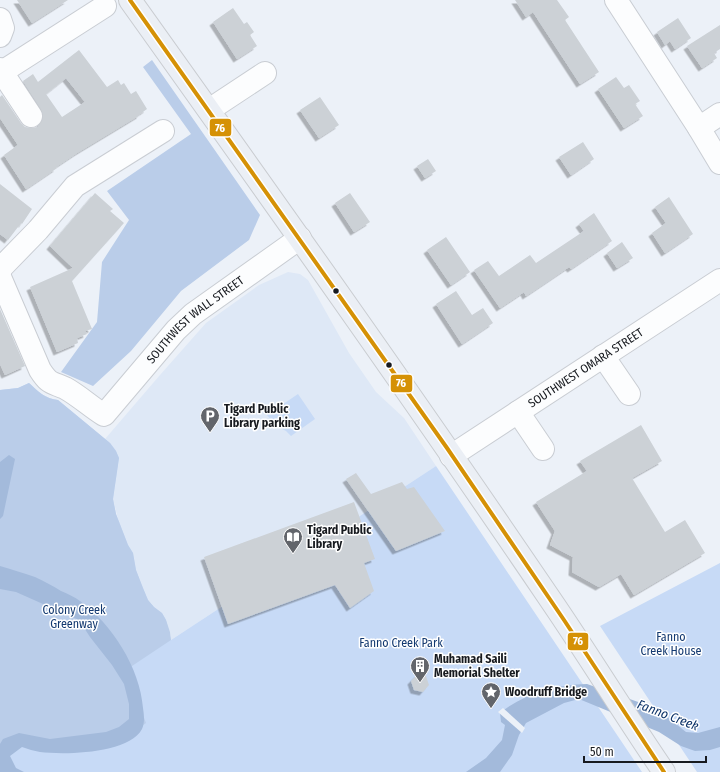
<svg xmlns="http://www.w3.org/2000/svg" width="720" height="772" viewBox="0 0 720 772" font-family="'Fira Sans Condensed',sans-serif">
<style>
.built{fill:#dee8f6}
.green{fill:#c7daf6}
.forest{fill:#bacde9}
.water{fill:#a3badb}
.pier{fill:#ecf1f8}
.building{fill:#ccd1d6;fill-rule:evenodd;filter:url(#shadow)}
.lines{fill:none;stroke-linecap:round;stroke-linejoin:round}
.minor-casing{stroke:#c9cdd3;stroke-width:24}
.major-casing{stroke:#c9ccd0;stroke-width:24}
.minor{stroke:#fcfdfe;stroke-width:22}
.major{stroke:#ebeff5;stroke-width:22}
.bus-1-casing{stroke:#fff;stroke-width:7}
.bus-1{stroke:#d59105;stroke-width:4}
.bus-dot{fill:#171a1f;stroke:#fff;stroke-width:1.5}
.labels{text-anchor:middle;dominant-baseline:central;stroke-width:3;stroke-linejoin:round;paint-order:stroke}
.street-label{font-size:12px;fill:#171a1f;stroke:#fff}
.poi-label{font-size:12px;font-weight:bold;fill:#171a1f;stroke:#fff;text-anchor:start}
.park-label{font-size:12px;fill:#133970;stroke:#fff}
.water-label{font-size:13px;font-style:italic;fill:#0d3369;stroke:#fff}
.line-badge{stroke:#fff;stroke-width:1.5}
.badge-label{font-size:11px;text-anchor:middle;font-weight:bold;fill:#fff}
</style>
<defs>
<filter id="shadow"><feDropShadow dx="-3.5" dy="3.5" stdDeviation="0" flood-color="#0004"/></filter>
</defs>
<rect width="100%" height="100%" fill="#ecf1f8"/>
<!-- built -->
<path class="built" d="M288,272L300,274L308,280L349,353L376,392L404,418L436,466L171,640L170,632L162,613L154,607L148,600L143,588L136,570L133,553L128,545L119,523L113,499L119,458L116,451L105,439L160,375L206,323L259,285Z"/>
<!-- green -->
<path class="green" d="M29,383C38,391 45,399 58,400L110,443L116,451L119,458L113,499L116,514L128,545L133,553L136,570L143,588L148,600L154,607L162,613L166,620L171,640L436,466L642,772H0V390L18,388Z
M298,394L315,419L291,436L286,431L276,426L267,415Z
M720,563V772H697L600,626Z"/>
<!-- forest -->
<path class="forest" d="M152,60L260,215L249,240L181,291L131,351L93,386L61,372L97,322L102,262L129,220L107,191L191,134L143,67Z
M29,383C38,391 45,399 58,400L110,443L116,451L119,458L113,499L116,514L128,545L133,553L136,570L143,588L148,600L154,607L162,613L166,620L170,632L171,640L126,670L146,723L121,741L44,743L24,737L0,753V390L18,388Z"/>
<!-- water -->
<path class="water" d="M9,455L15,459L3,516L0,519V462Z
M0,566C11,569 23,573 35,577C44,581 53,586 61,591C68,594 75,597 80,601C112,624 140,668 143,708C144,715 145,722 142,729C129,754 64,755 40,752C34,751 28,749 22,747L10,756L16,768L24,772H0V744L3,739L19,733L50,739L106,732L119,727L129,719V704L124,684L112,665L90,637L79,620L16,592L0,589Z
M587,684L641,703L661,712L686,732L698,733L720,727V747L710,750L695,751L681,746L659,732L579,699L564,703L526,723L519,735L512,755L500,772H466L486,758L502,740L505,725L501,722L500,713C525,693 555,685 587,684Z"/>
<!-- pier -->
<path class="pier" d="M503,708L525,728L522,733L498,712Z"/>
<!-- building -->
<path class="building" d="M17,0H68L32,23Z
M515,0H557L569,17L565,20L599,72L580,84L533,12L526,17Z
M233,8L244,24L247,22L254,32L250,35L257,46L237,59L213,22Z
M678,18L691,38L675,49L670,41L665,45L657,32Z
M720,25V49L714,53L717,58L702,68L687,46Z
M79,50L107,87L118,80L121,85L124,83L131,94L136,91L147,109L140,114V115L77,153L56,167L57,168L26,189L4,155L18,145L0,118V97L2,95L21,123L25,127L31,128L38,127L42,121L43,115L41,109L23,81L33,74L38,82ZM66,78L85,102L62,117L46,94Z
M616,77L624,88L629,85L640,101L635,104L643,116L624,128L598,89Z
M320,97L339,125L319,138L300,110Z
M583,142L594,159L571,175L559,157Z
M428,159L436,171L425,178L417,166Z
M0,184L32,209L22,224L21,223L8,240L0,234Z
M95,193L113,209L110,211L124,223L72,281L92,329L85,331L87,334L77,338L78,343L57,352L30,287L73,268L50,246Z
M350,193L370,222L354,232L335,203Z
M669,197L693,234L665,253L652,233L666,223L655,207Z
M594,213L612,241L571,269L569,267L526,296L524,292L500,308L474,270L488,261L499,276L530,255L536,263L584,231L579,224Z
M446,237L470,272L451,285L427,250Z
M622,242L633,258L617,268L607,253Z
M456,291L472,315L483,308L493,323L462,344L436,304Z
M0,309L25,366L5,375L0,364Z
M641,425L662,461L632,478L665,532L685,520L705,553L634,595L621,574L599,587L572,572L573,557L550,545L555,531L536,502L587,471L580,461Z
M356,473L371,494L402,482L407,489L414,487L445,531L396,551L346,479Z
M354,502L375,559L364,563L374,591L350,608L335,585L228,624L204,557Z
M418,674L426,676L429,685L423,692L414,690L411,681Z"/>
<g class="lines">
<defs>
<g id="minor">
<path d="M616,0L699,128L720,163"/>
<path d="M0,19L3,28L0,36"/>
<path d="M0,69L31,116"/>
<path d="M2,72L105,6"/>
<path d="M209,110L265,73"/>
<path d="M699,128L720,114"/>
<path d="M0,271L2,267L38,230L75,186L163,131"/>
<path id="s1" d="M0,277L40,370C49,384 51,382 65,388C78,395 91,407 104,415L176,330L193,314L300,238"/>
<path d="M603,356L629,394"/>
<path d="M518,412L543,449"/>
<path id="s2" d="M451,456L720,280"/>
</g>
<path id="major" d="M130,0C272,199 413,397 550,599C589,656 625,715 664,772"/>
</defs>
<!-- minor casing -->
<use href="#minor" class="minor-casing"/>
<!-- major casing -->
<use href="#major" class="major-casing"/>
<!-- minor -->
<use href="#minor" class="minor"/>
<!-- major -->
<use href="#major" class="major"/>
<defs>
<path id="bus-1" d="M130,0L447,448L564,620L664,772"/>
</defs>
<!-- bus-1 casing -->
<use href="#bus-1" class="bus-1-casing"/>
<!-- bus-1 -->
<use href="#bus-1" class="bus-1"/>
</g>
<!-- icons -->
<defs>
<symbol id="parking-pin" viewBox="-11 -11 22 30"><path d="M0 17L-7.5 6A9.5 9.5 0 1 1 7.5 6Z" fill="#62656b" stroke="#fff"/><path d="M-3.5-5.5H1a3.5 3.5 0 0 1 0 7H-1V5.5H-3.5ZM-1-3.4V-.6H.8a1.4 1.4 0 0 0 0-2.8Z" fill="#fff"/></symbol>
<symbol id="library-pin" viewBox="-11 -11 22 30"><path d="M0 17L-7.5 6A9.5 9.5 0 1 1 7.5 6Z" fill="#62656b" stroke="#fff"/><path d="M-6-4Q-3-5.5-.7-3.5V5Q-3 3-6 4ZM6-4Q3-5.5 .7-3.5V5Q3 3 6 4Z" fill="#fff"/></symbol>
<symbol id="building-pin" viewBox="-11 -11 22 30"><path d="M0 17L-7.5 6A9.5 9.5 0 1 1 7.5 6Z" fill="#62656b" stroke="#fff"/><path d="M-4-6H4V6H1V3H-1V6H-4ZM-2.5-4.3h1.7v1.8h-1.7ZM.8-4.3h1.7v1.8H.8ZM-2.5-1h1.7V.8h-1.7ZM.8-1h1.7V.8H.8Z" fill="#fff"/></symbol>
<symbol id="sight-pin" viewBox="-11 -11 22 30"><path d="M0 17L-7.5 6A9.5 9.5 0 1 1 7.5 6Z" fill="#62656b" stroke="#fff"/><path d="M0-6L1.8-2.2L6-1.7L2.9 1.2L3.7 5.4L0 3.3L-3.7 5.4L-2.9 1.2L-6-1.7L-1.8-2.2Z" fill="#fff"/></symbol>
</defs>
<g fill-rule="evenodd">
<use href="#parking-pin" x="199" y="405" width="22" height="30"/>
<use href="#library-pin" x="282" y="526" width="22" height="30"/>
<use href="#building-pin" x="409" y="655" width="22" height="30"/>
<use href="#sight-pin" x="480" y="681" width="22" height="30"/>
</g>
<!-- markers -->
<g class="bus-dot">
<circle cx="336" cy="291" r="3.5"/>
<circle cx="389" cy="365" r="3.5"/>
</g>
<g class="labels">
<!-- street labels -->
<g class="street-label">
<text stroke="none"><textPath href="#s1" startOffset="313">SOUTHWEST WALL STREET</textPath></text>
<text stroke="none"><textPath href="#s2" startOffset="161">SOUTHWEST OMARA STREET</textPath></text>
</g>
<!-- poi labels -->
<g class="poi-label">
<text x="224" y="409">Tigard Public<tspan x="224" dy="14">Library parking</tspan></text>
<text x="307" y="530">Tigard Public<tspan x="307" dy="14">Library</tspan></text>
<text x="434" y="659">Muhamad Saili<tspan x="434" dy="14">Memorial Shelter</tspan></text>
<text x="505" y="692">Woodruff Bridge</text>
</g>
<!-- park labels -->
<g class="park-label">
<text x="74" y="610">Colony Creek<tspan x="74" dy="14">Greenway</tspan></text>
<text x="671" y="637">Fanno<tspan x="671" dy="14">Creek House</tspan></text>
<text x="401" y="643">Fanno Creek Park</text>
</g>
<!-- water labels -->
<g class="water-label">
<text transform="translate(668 715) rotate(21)">Fanno Creek</text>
</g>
</g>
<g class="line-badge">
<rect x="209" y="118" width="23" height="19" rx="4" fill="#d59105"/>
<rect x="390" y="374" width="23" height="19" rx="4" fill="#d59105"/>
<rect x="567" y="632" width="22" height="19" rx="4" fill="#d59105"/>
</g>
<g class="badge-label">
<text x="220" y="132">76</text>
<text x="401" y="387">76</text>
<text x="578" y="645">76</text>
</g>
<!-- scale -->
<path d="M584 756v6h122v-6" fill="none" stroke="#171a1f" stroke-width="2"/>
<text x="590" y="756" font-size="12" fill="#171a1f" stroke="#ffffff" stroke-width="3" paint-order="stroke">50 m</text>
</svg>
